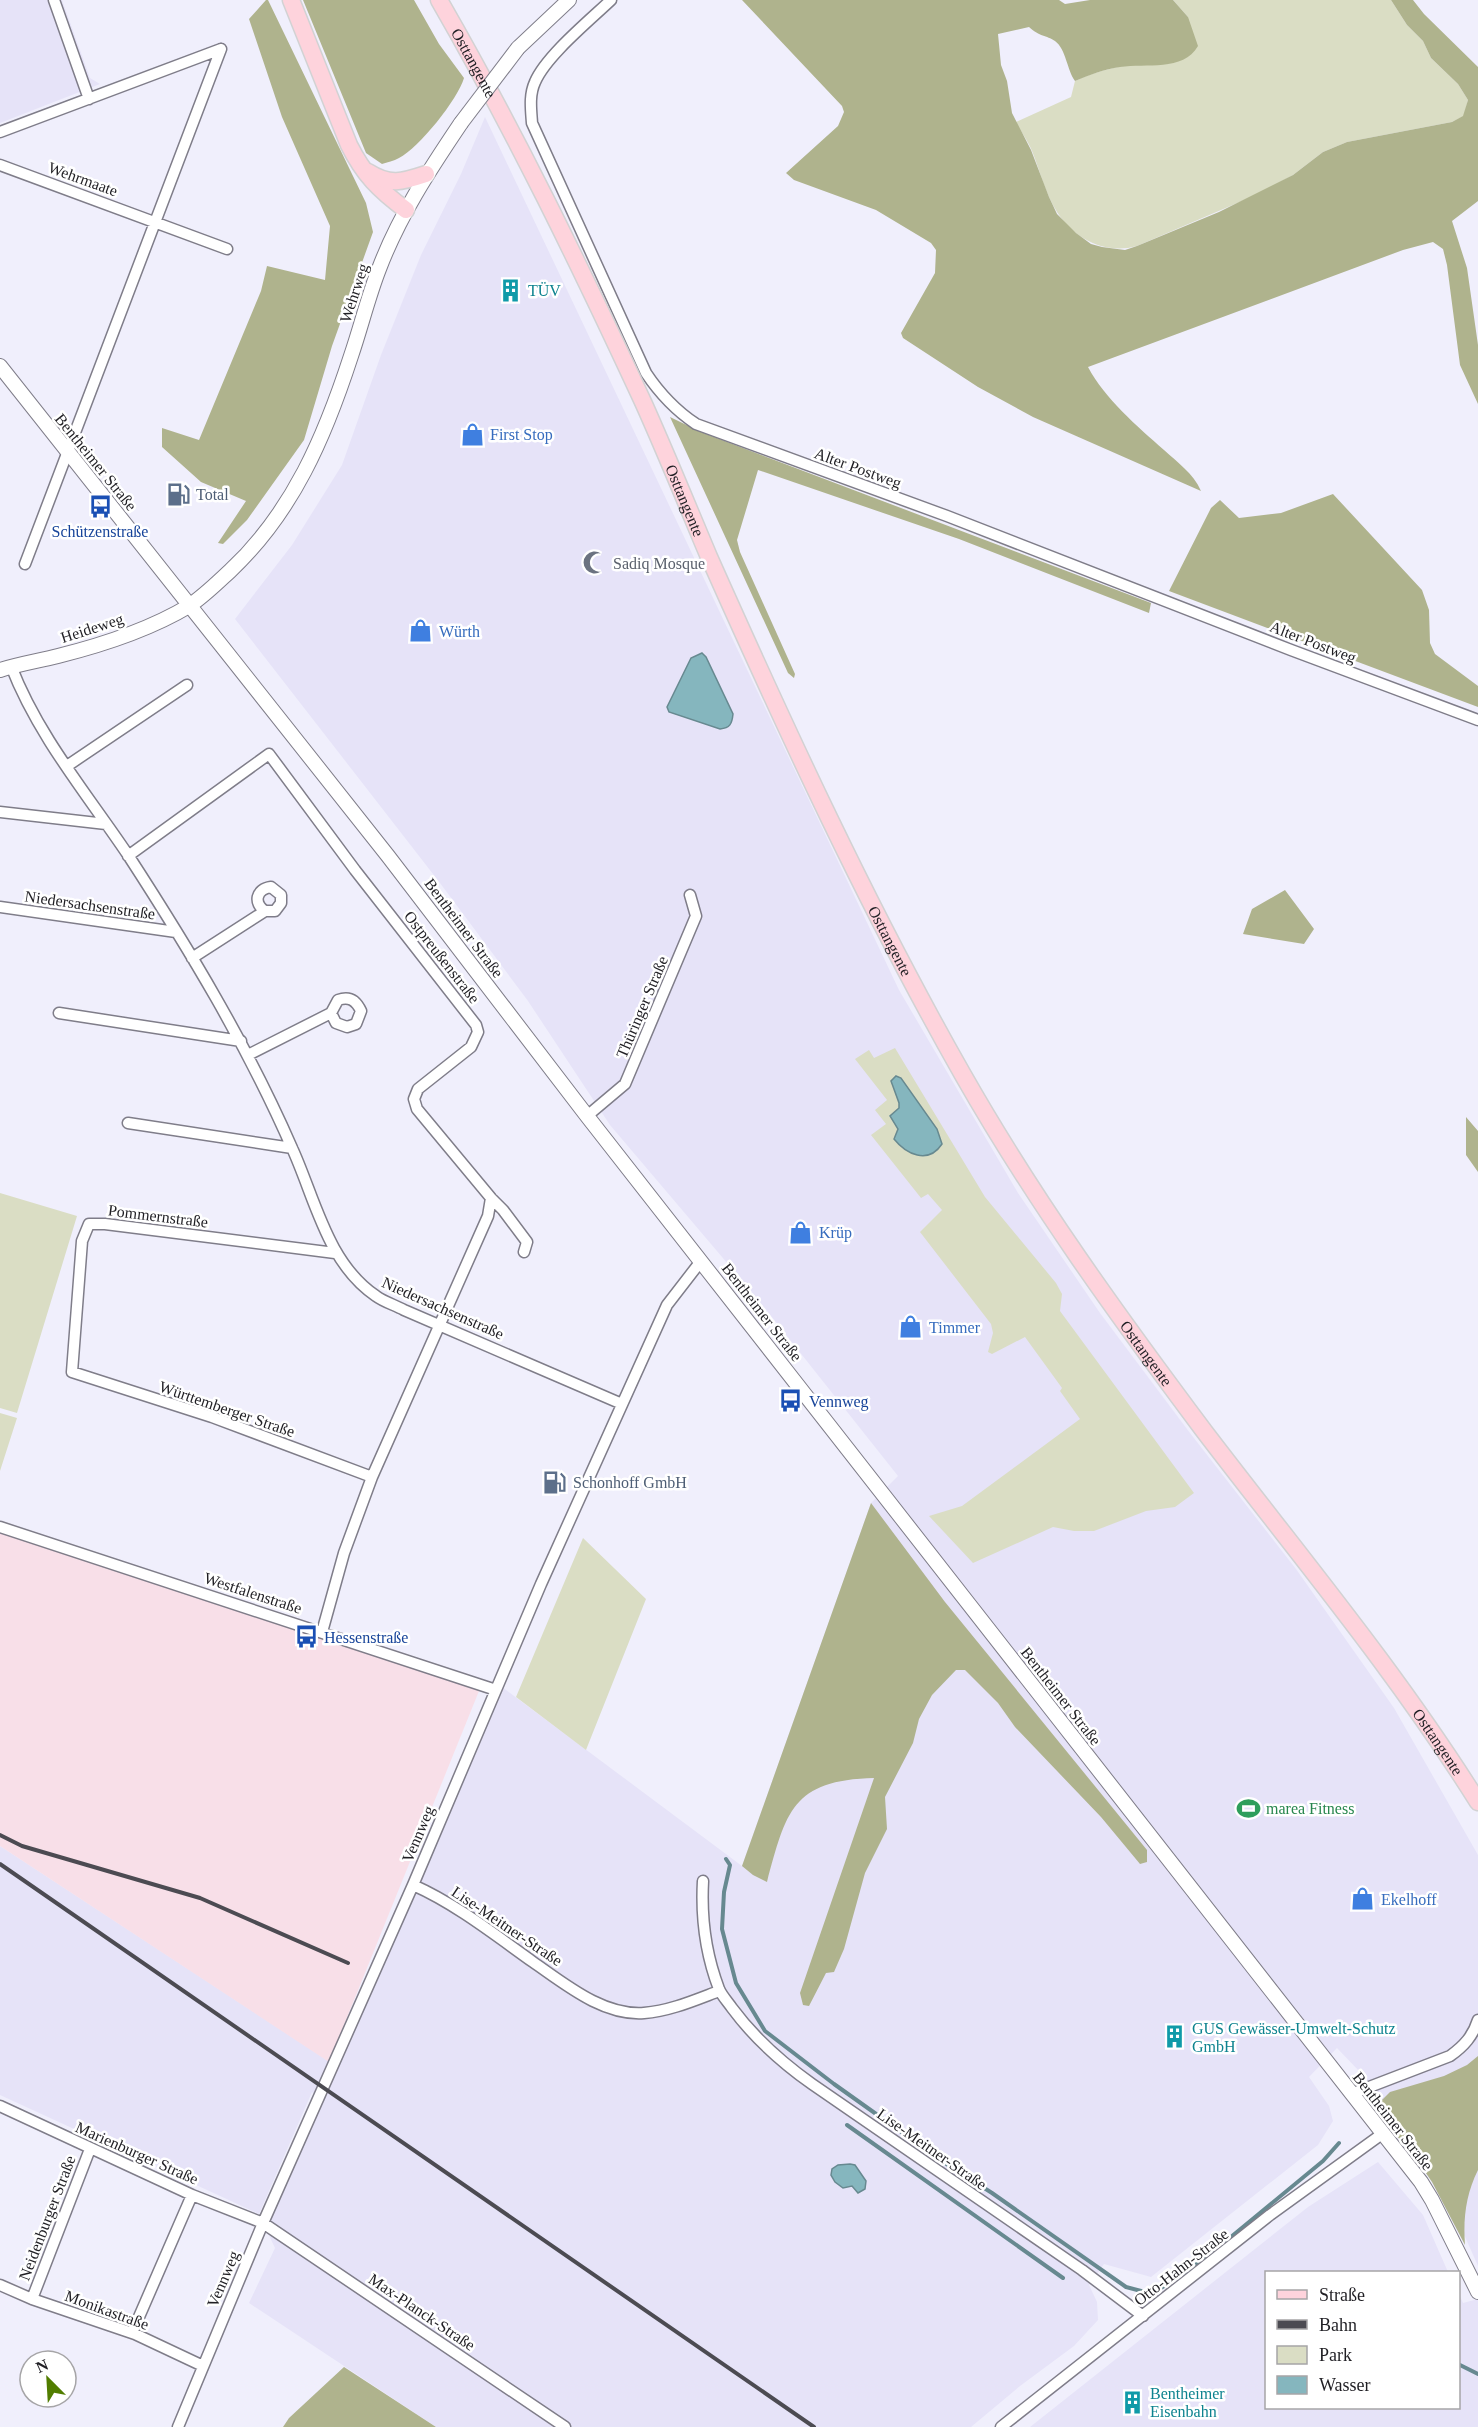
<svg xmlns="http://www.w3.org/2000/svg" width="1478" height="2427" viewBox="0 0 1478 2427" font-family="Georgia,serif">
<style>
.built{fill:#e6e3f8}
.industrial{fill:#f8dfe8}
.green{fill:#daddc4}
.forest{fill:#afb38d}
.water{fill:#85b6be;stroke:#678990;stroke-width:1.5}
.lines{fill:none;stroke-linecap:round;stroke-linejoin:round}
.stream{stroke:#678990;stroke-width:4}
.minor-casing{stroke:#7f7d89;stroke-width:13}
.tertiary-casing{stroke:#7f7d89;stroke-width:16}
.primary-casing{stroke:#d2d2d3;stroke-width:19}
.minor{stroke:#fff;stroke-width:10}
.tertiary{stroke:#fff;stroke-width:14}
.primary{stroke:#fed3dc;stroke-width:16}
.rail{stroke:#4c4b52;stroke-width:4}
.tertiary-bridge-casing{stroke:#7f7d89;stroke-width:16;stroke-linecap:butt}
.tertiary-bridge{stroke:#fff;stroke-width:14}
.labels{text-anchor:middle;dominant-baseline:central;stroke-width:5;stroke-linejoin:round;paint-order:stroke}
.street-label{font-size:16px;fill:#201f24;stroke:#fff}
.culture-label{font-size:16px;fill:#0d838f;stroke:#fff;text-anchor:start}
.shop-label{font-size:16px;fill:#366cbe;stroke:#fff;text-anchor:start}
.service-label{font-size:16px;fill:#4e5e75;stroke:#fff;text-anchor:start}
.transit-label{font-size:16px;fill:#164399;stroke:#fff;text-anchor:start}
.worship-label{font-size:16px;fill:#5b616d;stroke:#fff;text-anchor:start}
.leisure-label{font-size:16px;fill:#27864d;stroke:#fff;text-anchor:start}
</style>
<rect width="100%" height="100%" fill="#f0effc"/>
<!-- built -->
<path class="built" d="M0,0H62L90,78L100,84L0,123Z
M485,117L899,990L1018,1193L1100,1313L1190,1433L1296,1569L1394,1708L1478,1855V2266L1450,2203L1403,2144L1360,2072L1337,2048L1309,2077L1329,2106L1333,2121L1318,2145L1151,2277L1104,2264L1089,2285L1097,2302L1098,2320L1074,2346L1020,2386L971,2427H436L249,2303L275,2248L263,2223L318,2098L312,2092L259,2214L0,2095V1846L333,2064L502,1687L742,1866L871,1503L898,1476L756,1297L610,1125L528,1001L440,883L235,619L292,545L342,465L381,355L421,255L461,174Z
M1378,2162L1423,2215L1448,2272H1266V2408H1458L1459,2294L1463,2303L1478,2299V2427H1030L1308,2207Z"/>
<!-- industrial -->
<path class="industrial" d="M0,1530L479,1691L329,2062L0,1846Z"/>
<!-- green -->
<path class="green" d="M1173,0H1391L1407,25L1423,41L1431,58L1458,84L1468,100L1464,116L1452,122L1347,142L1323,152L1293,175L1256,195L1137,246C1106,255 1074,239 1057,212C1045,193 1040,171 1032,151C1028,141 1021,132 1016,122L1071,97L1075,81C1103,68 1137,61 1169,64L1188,17Z
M895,1048L985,1197L1056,1283L1062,1294L1060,1311L1194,1493L1175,1507L1146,1511L1094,1531H1074L1053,1527L973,1563L929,1516L962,1506L1080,1419L1060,1391L1062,1388L1025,1337L992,1354L988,1352L993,1333L991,1324L920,1232L942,1210L928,1194L921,1198L871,1135L886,1124L875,1110L887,1100L855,1059L869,1050L874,1058Z
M0,1193L77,1216L17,1413L0,1408Z
M0,1413L17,1418L0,1471Z
M583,1538L646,1599L586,1750L516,1697Z"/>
<!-- forest -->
<path class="forest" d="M266,0H268L366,203L373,232L332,346L304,440L247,520L223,544L218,543L246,501L201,482L162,447V428L199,440L261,291L267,266L325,280L330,226L282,117L249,19Z
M303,0H414L439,44L464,78C458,99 419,148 399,158C394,161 387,162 382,164L366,153Z
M742,0H1059L1065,4L1090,0H1173L1188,17L1198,46C1183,72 1146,63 1120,67C1104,69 1090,75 1075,81C1067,70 1066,49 1055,41C1046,35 1040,37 1029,27L998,34L1001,65L1007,81L1012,113L1031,150L1049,197L1057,214L1076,233L1091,244L1102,247L1125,250L1137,246L1219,212L1293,175L1323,152L1347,142L1452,122L1463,116L1468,100L1458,84L1431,58L1423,41L1407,25L1391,0H1413L1424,14L1478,67V201L1452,221L1467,268L1478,345V404L1460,365L1447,265L1443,249L1433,242L1403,250L1088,367C1105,399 1137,426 1164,450C1178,463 1193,473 1201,491L1033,417L978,387L903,338L901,333L935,273L936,250L931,243L876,210L794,180L786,173L838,126L844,112L842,106Z
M670,417L701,432L1151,603L1149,613L959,539L758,470L737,540L740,552L795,674L794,678L788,673Z
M1333,494L1422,590L1429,610L1430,643L1435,654L1478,686V707L1169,591L1211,508L1220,500L1239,518L1281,513Z
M1285,890L1314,929L1304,944L1243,934L1252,909Z
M1466,1117L1478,1131V1172L1466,1155Z
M871,1503L945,1602L1147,1850V1862L1140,1864L1101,1817L1015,1727L998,1703L965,1670H956L932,1695L919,1719L913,1743L885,1797L887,1829L865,1873L844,1949L834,1972L826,1973L809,2006L803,2005L800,1993L874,1778C792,1780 786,1812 767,1882L753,1875L742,1866Z
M1478,2056V2170C1466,2194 1463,2218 1465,2245L1432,2182L1415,2157L1390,2128L1380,2109L1382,2100L1390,2092L1444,2076L1467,2065Z
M344,2367L436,2427H283L289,2418Z"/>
<!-- water -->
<path class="water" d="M702,653L706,657L733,714C732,724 730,728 720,729L669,712L667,707L691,658Z
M896,1076L901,1078L937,1129L942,1144C928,1165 906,1154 894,1139L898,1129L890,1116L899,1108V1103L891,1081Z
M850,2164L855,2165L866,2181L865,2189L858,2193L852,2186L843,2188L835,2182L831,2175L832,2169L838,2165Z"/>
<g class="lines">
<!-- stream -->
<path class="stream" d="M726,1859L730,1865L724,1892L722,1929L736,1983L765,2031L834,2084L945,2163L992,2193L1126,2287L1145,2292L1161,2288L1203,2260L1323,2161L1339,2143
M847,2125L1063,2278
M1458,2364L1478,2374"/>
<defs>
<path id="minor" d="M54,0L89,99
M611,0C590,20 546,56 535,82C529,95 531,109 532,123L646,373C660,394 675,410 696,424L947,516L1291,650L1478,720
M0,132L221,49
M0,165L227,249
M25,564L221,49
M11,666C38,736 87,794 128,855C189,949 247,1045 292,1148C315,1198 327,1263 376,1296C384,1302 395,1305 404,1310L622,1404
M67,766L187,685
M0,812L106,824
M128,856L269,754L355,870L476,1025L478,1032L471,1047L418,1089L414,1099L417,1109L491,1198L488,1216L372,1477L344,1553L322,1632
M0,907L176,932
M192,958L265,911H275L281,903V895L271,887C256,889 253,903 265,911
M59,1013L241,1041
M248,1055L331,1013L338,1000C349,996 356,1000 361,1011L356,1024L347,1027L336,1023L331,1013
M587,1116L625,1084L696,916L690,895
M128,1123L292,1148
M491,1198L503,1210L527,1242L524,1252
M335,1253L105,1224H89L82,1241L72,1372L212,1417L372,1477
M0,1527L496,1690
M703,1881C701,1917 706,1955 719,1989C722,1996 728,2002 732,2008C755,2039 781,2062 812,2084L1082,2270L1143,2316
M413,1885C456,1904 495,1935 533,1962C565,1984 603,2016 644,2013C670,2011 695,2000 719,1991
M1351,2094L1450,2056C1464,2046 1473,2036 1478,2020
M0,2106L192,2195L263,2223L565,2427
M0,2285L32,2299L135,2334L203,2366
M32,2299L90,2149
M132,2333L192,2195
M178,2427L263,2223L413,1885L541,1584L667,1305L701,1261
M1001,2427L1270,2215L1382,2134"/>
<path id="tertiary" d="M518,48L569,0
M0,366L388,856L587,1116L1421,2182L1432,2200L1478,2292
M0,670C19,664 38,661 58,656C102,645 149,630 189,606C204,596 217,583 230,571C293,512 325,436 351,356C361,327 368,297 379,269C399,216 430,169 461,123"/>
<g id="primary">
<path d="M291,0L349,145C364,175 379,190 406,210"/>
<path id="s1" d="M439,0C514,130 580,266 643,402C666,453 687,505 709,557C787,732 868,908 963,1075C1034,1200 1118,1316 1204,1431C1297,1553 1396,1671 1478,1802"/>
<path d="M368,172C390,186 402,182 426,174"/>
</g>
</defs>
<!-- minor casing -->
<use href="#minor" class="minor-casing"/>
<!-- tertiary casing -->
<use href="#tertiary" class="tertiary-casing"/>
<!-- primary casing -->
<use href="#primary" class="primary-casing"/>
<!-- minor -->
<use href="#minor" class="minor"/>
<!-- tertiary -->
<use href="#tertiary" class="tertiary"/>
<!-- primary -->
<use href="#primary" class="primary"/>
<!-- rail -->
<path class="rail" d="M0,1835L22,1846L200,1898L348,1963
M0,1864L814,2427"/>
<defs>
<path id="tertiary-bridge" d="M461,123L518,48"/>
</defs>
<!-- tertiary-bridge casing -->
<use href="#tertiary-bridge" class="tertiary-bridge-casing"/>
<!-- tertiary-bridge -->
<use href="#tertiary-bridge" class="tertiary-bridge"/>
</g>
<!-- icons -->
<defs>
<symbol id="building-bare" viewBox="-9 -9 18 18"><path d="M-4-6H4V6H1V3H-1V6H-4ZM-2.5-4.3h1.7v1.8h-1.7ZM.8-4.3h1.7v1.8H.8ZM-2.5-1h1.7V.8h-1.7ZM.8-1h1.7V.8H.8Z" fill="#0f9aa8" stroke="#fff" stroke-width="2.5" paint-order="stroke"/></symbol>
<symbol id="shop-bare" viewBox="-9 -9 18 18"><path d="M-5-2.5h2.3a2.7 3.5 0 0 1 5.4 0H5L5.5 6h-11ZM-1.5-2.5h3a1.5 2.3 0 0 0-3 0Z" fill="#3f7fe0" stroke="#fff" stroke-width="2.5" paint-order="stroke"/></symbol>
<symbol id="fuel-bare" viewBox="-9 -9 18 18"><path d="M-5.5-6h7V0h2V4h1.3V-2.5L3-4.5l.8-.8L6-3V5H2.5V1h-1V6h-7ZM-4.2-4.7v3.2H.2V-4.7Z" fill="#5c6f8a" stroke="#fff" stroke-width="2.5" paint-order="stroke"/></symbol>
<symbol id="bus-bare" viewBox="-9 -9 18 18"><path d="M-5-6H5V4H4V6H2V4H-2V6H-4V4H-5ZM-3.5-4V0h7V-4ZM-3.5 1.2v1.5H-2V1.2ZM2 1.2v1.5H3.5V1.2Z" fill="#1a4fb4" stroke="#fff" stroke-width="2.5" paint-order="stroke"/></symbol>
<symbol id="mosque-bare" viewBox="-9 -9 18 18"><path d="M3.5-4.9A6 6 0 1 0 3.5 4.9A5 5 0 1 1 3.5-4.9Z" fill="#6b7280" stroke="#fff" stroke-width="2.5" paint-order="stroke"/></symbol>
<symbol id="stadium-bare" viewBox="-9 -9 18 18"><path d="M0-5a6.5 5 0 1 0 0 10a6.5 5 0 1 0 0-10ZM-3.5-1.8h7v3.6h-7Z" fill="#2e9e5b" stroke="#fff" stroke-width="2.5" paint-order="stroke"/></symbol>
</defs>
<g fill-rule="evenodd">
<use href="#building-bare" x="494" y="274" width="33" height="33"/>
<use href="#shop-bare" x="456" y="418" width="33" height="33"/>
<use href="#fuel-bare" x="162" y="478" width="33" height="33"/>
<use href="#bus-bare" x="84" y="490" width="33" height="33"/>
<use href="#mosque-bare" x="578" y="546" width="33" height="33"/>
<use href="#shop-bare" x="404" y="614" width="33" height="33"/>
<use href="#shop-bare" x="784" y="1216" width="33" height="33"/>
<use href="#shop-bare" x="894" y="1310" width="33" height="33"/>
<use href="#bus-bare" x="774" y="1384" width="33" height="33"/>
<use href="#fuel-bare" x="538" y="1466" width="33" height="33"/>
<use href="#bus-bare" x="290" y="1620" width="33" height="33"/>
<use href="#stadium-bare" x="1232" y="1792" width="33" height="33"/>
<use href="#shop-bare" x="1346" y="1882" width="33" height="33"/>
<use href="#building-bare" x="1158" y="2020" width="33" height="33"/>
<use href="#building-bare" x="1116" y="2386" width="33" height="33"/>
</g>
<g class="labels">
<!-- street labels -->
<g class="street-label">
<text stroke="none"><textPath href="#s1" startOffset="72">Osttangente</textPath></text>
<text transform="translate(83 179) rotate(20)">Wehrmaate</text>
<text transform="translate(354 293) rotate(-72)">Wehrweg</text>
<text transform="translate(96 462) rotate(51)">Bentheimer Straße</text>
<text transform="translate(858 468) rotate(20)">Alter Postweg</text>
<text stroke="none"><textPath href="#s1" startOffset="558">Osttangente</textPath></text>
<text transform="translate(92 628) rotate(-18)">Heideweg</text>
<text transform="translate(1313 642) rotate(21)">Alter Postweg</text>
<text transform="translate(90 905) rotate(8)">Niedersachsenstraße</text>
<text transform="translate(464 928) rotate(53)">Bentheimer Straße</text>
<text stroke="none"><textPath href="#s1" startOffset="1044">Osttangente</textPath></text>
<text transform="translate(442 957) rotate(52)">Ostpreußenstraße</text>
<text transform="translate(642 1007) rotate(-67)">Thüringer Straße</text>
<text transform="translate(158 1216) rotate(7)">Pommernstraße</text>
<text transform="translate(443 1308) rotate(24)">Niedersachsenstraße</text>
<text transform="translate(762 1312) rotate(52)">Bentheimer Straße</text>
<text stroke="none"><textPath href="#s1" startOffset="1530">Osttangente</textPath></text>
<text transform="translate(227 1409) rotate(19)">Württemberger Straße</text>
<text transform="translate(253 1593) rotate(18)">Westfalenstraße</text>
<text transform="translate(1061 1696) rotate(52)">Bentheimer Straße</text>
<text stroke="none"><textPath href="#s1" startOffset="2016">Osttangente</textPath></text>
<text transform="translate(418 1834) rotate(-67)">Vennweg</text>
<text transform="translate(507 1926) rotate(34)">Lise-Meitner-Straße</text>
<text transform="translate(1393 2121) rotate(52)">Bentheimer Straße</text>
<text transform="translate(932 2149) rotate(35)">Lise-Meitner-Straße</text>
<text transform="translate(137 2153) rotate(24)">Marienburger Straße</text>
<text transform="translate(47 2218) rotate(-69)">Neidenburger Straße</text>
<text transform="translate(1181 2267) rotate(-38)">Otto-Hahn-Straße</text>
<text transform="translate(223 2279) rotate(-67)">Vennweg</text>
<text transform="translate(107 2310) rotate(20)">Monikastraße</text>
<text transform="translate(422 2312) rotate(34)">Max-Planck-Straße</text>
</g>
<!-- culture labels -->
<g class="culture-label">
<text x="528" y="290">TÜV</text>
<text x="1192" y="2028">GUS Gewässer-Umwelt-Schutz<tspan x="1192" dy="18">GmbH</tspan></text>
<text x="1150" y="2393">Bentheimer<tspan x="1150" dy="18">Eisenbahn</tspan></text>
</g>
<!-- shop labels -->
<g class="shop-label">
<text x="490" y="434">First Stop</text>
<text x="439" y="631">Würth</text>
<text x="819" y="1232">Krüp</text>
<text x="929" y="1327">Timmer</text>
<text x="1381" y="1899">Ekelhoff</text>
</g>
<!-- service labels -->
<g class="service-label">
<text x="196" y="494">Total</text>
<text x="573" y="1482">Schonhoff GmbH</text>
</g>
<!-- transit labels -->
<g class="transit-label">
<text x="100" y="531" text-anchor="middle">Schützenstraße</text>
<text x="809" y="1401">Vennweg</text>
<text x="324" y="1637">Hessenstraße</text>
</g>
<!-- worship labels -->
<g class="worship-label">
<text x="613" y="563">Sadiq Mosque</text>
</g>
<!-- leisure labels -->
<g class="leisure-label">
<text x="1266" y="1808">marea Fitness</text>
</g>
</g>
<!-- legend -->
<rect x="1265" y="2271" width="195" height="138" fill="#ffffff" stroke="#a6a5a7" stroke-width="1.5"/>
<rect x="1277" y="2290" width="30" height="9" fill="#fed3dc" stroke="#a6a5a7" stroke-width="1.5"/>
<text x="1319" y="2301" font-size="18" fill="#201f24">Straße</text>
<rect x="1277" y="2320" width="30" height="9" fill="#4c4b52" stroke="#a6a5a7" stroke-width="1.5"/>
<text x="1319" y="2331" font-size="18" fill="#201f24">Bahn</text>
<rect x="1277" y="2346" width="30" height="18" fill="#daddc4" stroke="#a6a5a7" stroke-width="1.5"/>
<text x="1319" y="2361" font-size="18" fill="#201f24">Park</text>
<rect x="1277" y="2376" width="30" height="18" fill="#85b6be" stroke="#a6a5a7" stroke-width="1.5"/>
<text x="1319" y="2391" font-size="18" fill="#201f24">Wasser</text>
<!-- north arrow -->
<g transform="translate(48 2379) rotate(336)"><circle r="28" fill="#ffffff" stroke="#a6a5a7" stroke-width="1.5"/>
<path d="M0-4.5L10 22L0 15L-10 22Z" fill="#517d00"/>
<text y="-9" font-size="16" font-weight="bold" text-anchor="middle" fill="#201f24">N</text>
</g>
</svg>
